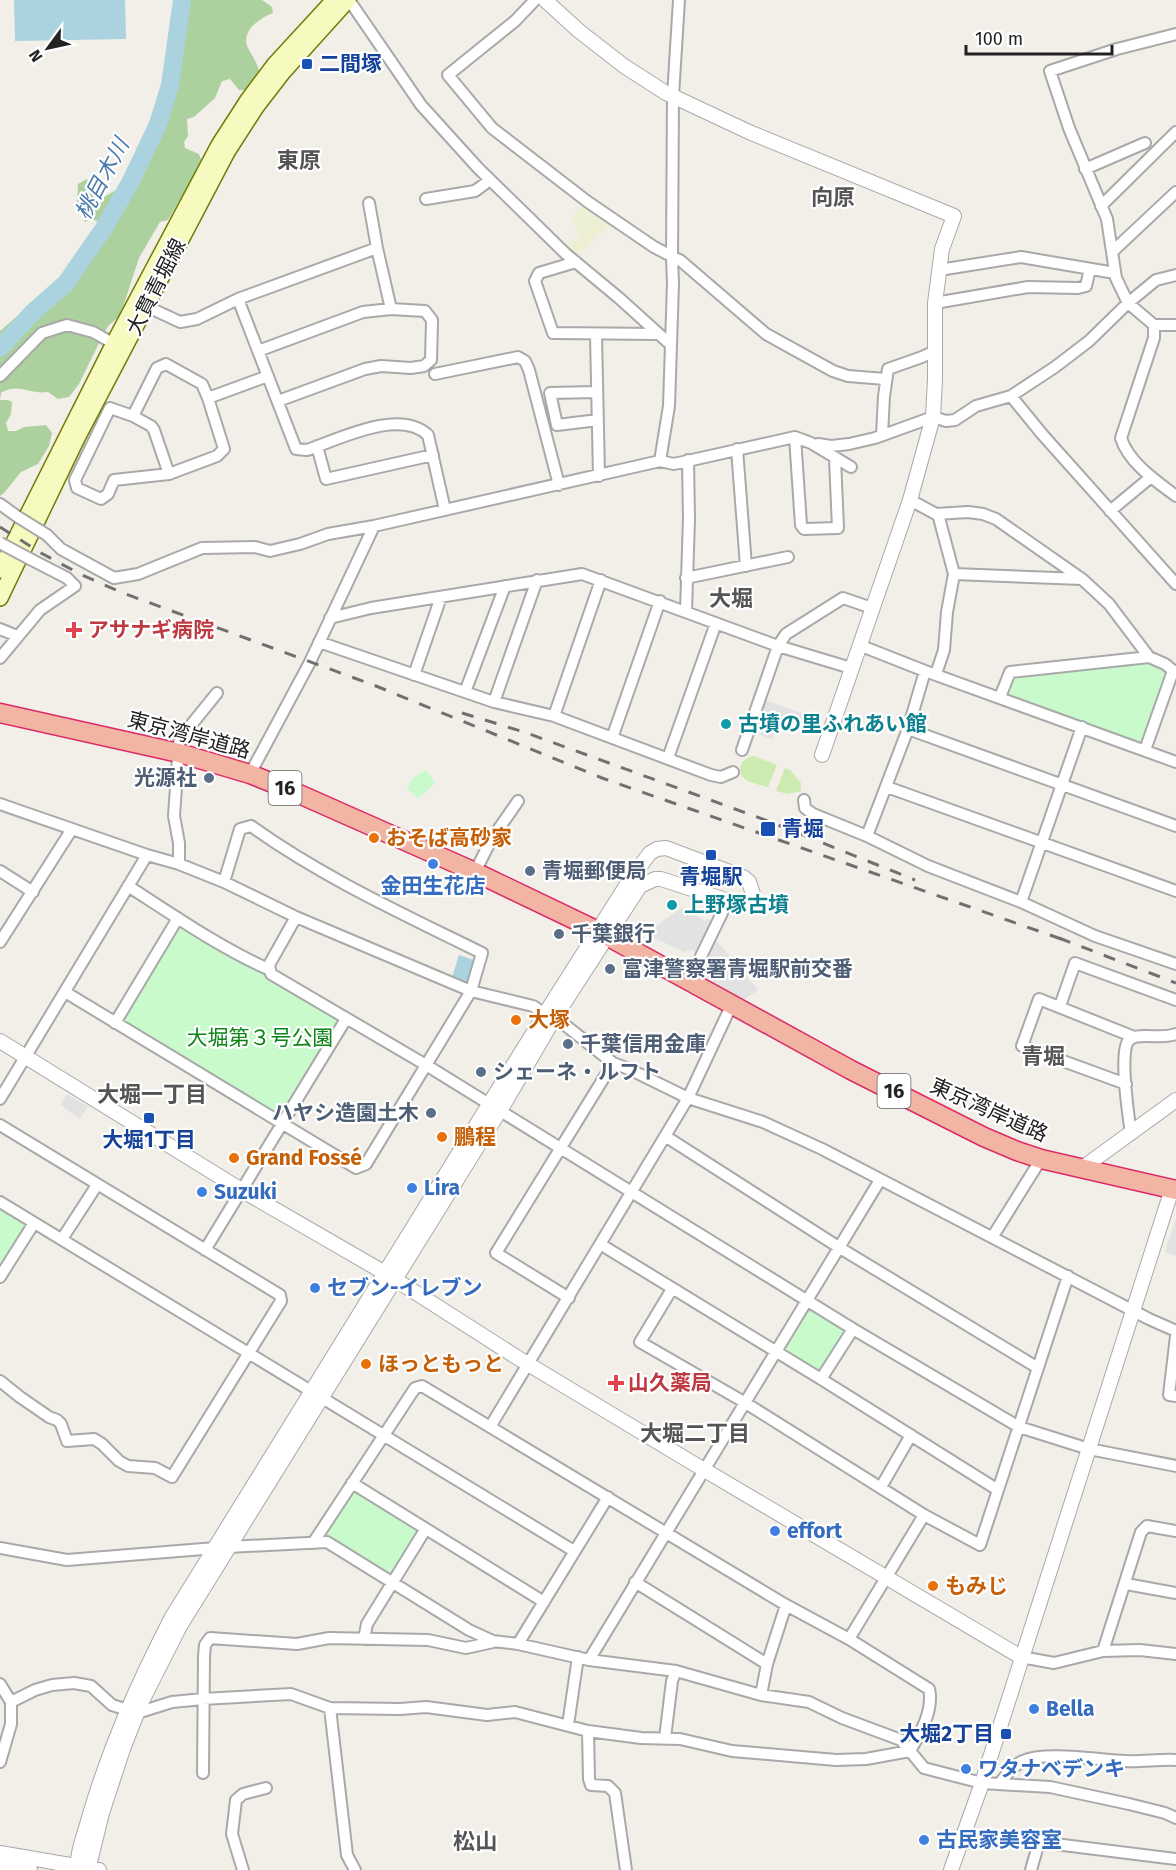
<svg xmlns="http://www.w3.org/2000/svg" width="1176" height="1870" viewBox="0 0 1176 1870" font-family="'Fira Sans','Noto Sans JP',sans-serif">
<style>
.farmland{fill:#eef0d5}
.grass{fill:#cdebb0}
.forest{fill:#add19e}
.park{fill:#c8facc}
.parking{fill:#e2e2e2}
.water{fill:#aad3df}
.lines{fill:none;stroke-linecap:round;stroke-linejoin:round}
.river{stroke:#aad3df;stroke-width:18}
.minor-casing{stroke:#a9a9a9;stroke-width:14}
.tertiary-casing{stroke:#a9a9a9;stroke-width:16}
.secondary-casing{stroke:#707d05;stroke-width:18}
.trunk-casing{stroke:#dc2a67;stroke-width:21}
.minor{stroke:#fff;stroke-width:10}
.tertiary{stroke:#fff;stroke-width:14}
.secondary{stroke:#f7fabf;stroke-width:15}
.trunk{stroke:#f2b4a3;stroke-width:18}
.rail{stroke:#707070;stroke-width:3;stroke-dasharray:12 12;stroke-linecap:butt}
.minor-bridge-casing{stroke:#a9a9a9;stroke-width:14;stroke-linecap:butt}
.minor-bridge{stroke:#fff;stroke-width:10}
.transit-dot{fill:#1a4fb4;stroke:#fff;stroke-width:2}
.health-dot{fill:#e0444e;stroke:#fff;stroke-width:2}
.culture-dot{fill:#0f9aa8;stroke:#fff;stroke-width:2}
.service-dot{fill:#5c6f8a;stroke:#fff;stroke-width:2}
.food-dot{fill:#e8710a;stroke:#fff;stroke-width:2}
.shop-dot{fill:#3f7fe0;stroke:#fff;stroke-width:2}
.labels{text-anchor:middle;dominant-baseline:central;stroke-width:4.5;stroke-linejoin:round;paint-order:stroke}
.shield{fill:#fff;stroke:#646464;stroke-width:1.5}
.shield-label{font-size:20px;font-weight:bold;fill:#222}
.transit-label{font-size:21px;font-weight:bold;fill:#164399;stroke:#fff;text-anchor:start}
.street-label{font-size:21px;fill:#222;stroke:#fff}
.health-label{font-size:21px;font-weight:bold;fill:#be3a42;stroke:#fff;text-anchor:start}
.culture-label{font-size:21px;font-weight:bold;fill:#0d838f;stroke:#fff;text-anchor:start}
.service-label{font-size:21px;font-weight:bold;fill:#4e5e75;stroke:#fff;text-anchor:start}
.food-label{font-size:21px;font-weight:bold;fill:#c56008;stroke:#fff;text-anchor:start}
.shop-label{font-size:21px;font-weight:bold;fill:#366cbe;stroke:#fff;text-anchor:start}
.park-label{font-size:21px;fill:#0c8416;stroke:#fff}
.neighbourhood-label{font-size:22px;font-weight:bold;fill:#555;stroke:#fff}
.water-label{font-size:22px;font-style:italic;fill:#4a7aab;stroke:#fff}
</style>
<rect width="100%" height="100%" fill="#f2efe9"/>
<!-- farmland -->
<path class="farmland" d="M584,204L611,223L577,257L565,248L581,233L569,221Z"/>
<!-- grass -->
<path class="grass" d="M754,756L777,765L768,787C761,785 754,784 748,781C734,773 740,758 754,756Z
M785,768L790,770L801,783V791L788,794L776,791Z"/>
<!-- forest -->
<path class="forest" d="M184,0H262L272,7L273,13C260,18 240,31 248,48C253,58 258,63 260,74L246,90H239L230,79L222,81L215,98L194,117L187,119L188,136L184,142L185,148L199,154L202,162L168,220L160,222L139,258L120,316L109,325L104,333L79,384L69,397L58,399L48,392C30,395 18,382 1,393L0,400H8L12,402L11,414L6,423L8,431H16L24,427L46,425L52,433L49,446L38,464L21,472L4,493L0,496V331L59,280L94,234L97,221L91,219L85,222L77,203L78,184L87,179L97,192L104,197L121,187L135,165L145,160L153,148L160,120L158,107L170,56L179,33Z"/>
<!-- park -->
<path class="park" d="M1149,660L1168,672L1145,743L1004,696L1011,674Z
M426,770L435,783L418,799L407,788L413,778Z
M180,925L339,1019L340,1023L283,1114L279,1115L126,1023L125,1018Z
M0,1206L25,1221L27,1225L0,1266Z
M814,1310L843,1329L844,1334L821,1372L817,1373L786,1354L785,1350L809,1311Z
M357,1490L416,1528L418,1532L393,1571L390,1573L330,1538L327,1532L352,1491Z"/>
<!-- parking -->
<path class="parking" d="M765,700L820,720L815,732L779,719L772,739L754,733Z
M683,907L705,921L708,919L712,921L705,931L708,934L702,946L699,945L695,952L692,950L690,952L688,950L684,952L648,935L656,926Z
M715,939L758,990L742,1001L704,980L701,973Z
M67,1094L88,1106L80,1119L60,1105Z
M1176,1218V1256L1165,1252Z"/>
<!-- water -->
<path class="water" d="M14,0H125L126,39L15,41Z
M459,955L476,961L468,983L452,977Z"/>
<g class="lines">
<!-- river -->
<path class="river" d="M0,348L32,313L66,283L104,228L131,181L158,124L170,85L182,0"/>
<defs>
<path id="minor" d="M349,0L421,105L478,168L566,254L619,298L670,344
M535,0L515,21L448,75L492,128L588,202L654,247L681,261L766,334L833,371L848,376L885,379
M1176,34L1117,49L1050,71L1069,128L1107,219L1116,278L1128,303L1154,325V338L1121,438C1128,462 1156,481 1176,496
M1085,169L1145,143
M426,199L475,191L490,180
M369,203L377,248
M1101,206L1176,132
M1112,252L1176,192
M576,262L539,273L535,281L553,333L659,334
M939,270L1021,257L1115,273
M238,299L296,449L307,450C340,439 399,408 428,435L445,510
M935,303L1028,287L1078,288L1086,286L1090,269
M148,307L180,322L197,319L238,299L377,248L391,309
M1154,325H1176
M596,335L599,476
M258,351L363,312L391,309L425,311L432,320L431,360L424,366L411,368L381,366L365,369L278,401
M435,374L518,357L525,361L529,370L559,485
M0,376L42,333L67,325L93,332L118,346
M597,392L550,393L557,425L598,420
M1011,396L1042,434L1176,584
M133,416L110,408L75,480L77,488L101,499L108,494L114,480L169,474L217,456L224,449L208,398
M882,435L884,396L888,369L922,357L935,351
M795,437L801,525L804,529L838,528L835,459
M818,444L831,446L849,444L875,438L933,417L946,421L955,420L976,406L1011,396L1055,367L1089,341L1128,303L1156,280L1176,275
M317,446L326,479L433,455
M737,449L746,566
M660,461L669,406L673,283L672,258L673,96L679,0
M169,474L154,430L151,426L133,416L157,368L166,364L202,384L208,398L268,376
M910,500L936,514L968,512L983,514L996,519L1082,579L1109,604L1149,657L1165,664L1176,673
M0,504L18,517
M1110,511L1151,477
M47,535L61,549L114,578L138,574L202,548L255,547L270,551L300,544L328,534L374,526L660,461L674,464L795,437L811,443L851,467
M954,574L1082,579
M686,578L788,557
M686,611L689,519L688,460
M330,618L371,608L582,574L778,646L851,668
M0,629L17,636
M319,642L494,702L554,716L711,775L721,777L733,772
M859,645L925,671L1176,762
M0,658L40,610L75,586L67,578L32,560
M936,674L944,650L947,612L954,574L938,514
M414,675L441,597
M465,692L505,586
M1000,697L1010,672L1149,657
M494,702L537,580
M554,716L601,580
M908,729L1176,826
M612,738L660,601
M742,750L778,646L786,634L843,598L872,608
M1145,750L1173,671
M668,758L716,623
M250,774L310,662L374,526
M887,787L1176,891
M804,800L805,808L813,814L867,836L928,866L1021,902L1095,936L1176,964
M0,804L147,855L179,864L224,882L296,917L471,991L533,1006L545,1014
M867,836L908,729L925,671
M179,864V843L174,816L179,743L183,735L217,693
M0,871L33,892
M475,872L491,840L518,801
M128,886C173,915 219,947 268,969
M1021,902L1082,727
M296,917L269,965L271,974L426,1065L853,1329L1019,1427L1089,1449L1176,1466
M0,942L72,829
M689,981L722,913
M65,992L356,1168L366,1164L471,991L482,953C403,914 322,877 251,826L240,829L224,882
M1060,1006L1075,963L1176,1000
M555,1017L613,1063L629,1069L688,1098L763,1122L822,1149L1149,1319L1176,1331
M115,1023L178,918
M1126,1084L1022,1046L1039,999L1134,1037
M0,1099L147,855
M0,1125L280,1295L281,1301L172,1477L155,1468L128,1466L119,1461L102,1444L94,1439L67,1441L61,1424L57,1420L49,1417L20,1397L0,1381
M1131,1134C1128,1112 1121,1067 1126,1046C1127,1042 1130,1038 1135,1037C1148,1034 1162,1039 1176,1034
M665,1136L840,1248L1038,1368
M0,1202L574,1551
M993,1236L1041,1159
M62,1239L97,1185
M600,1244L821,1379L998,1490
M205,1250L346,1019
M0,1277L34,1223
M672,1289L640,1342L744,1402L924,1515L980,1545L1068,1276
M569,1298L496,1253L613,1063
M1176,1336L1169,1395L1176,1396
M821,1379L853,1329
M490,1427L688,1098L732,1004
M352,1483L544,1602
M881,1487L911,1435
M0,1548L67,1560L228,1547L327,1542L469,1630L493,1641L518,1644L589,1660L676,1671L761,1695L809,1702L842,1718L901,1740L924,1768L982,1783L1050,1787L1129,1804L1165,1813L1176,1818
M635,1582L767,1664
M1126,1584L1176,1593
M364,1639L367,1624L425,1530
M849,1639L924,1515
M518,1644L608,1497
M1103,1651L1141,1532L1147,1526L1176,1531
M1021,1657L1054,1663L1103,1651L1140,1650L1176,1654
M589,1660L880,1180
M0,1684L11,1702V1724L0,1762
M761,1695L767,1664L786,1605
M11,1702L35,1690L52,1685L74,1683L91,1686L112,1705L137,1713L172,1702L203,1699L291,1694L330,1708L400,1709L426,1707L487,1715L515,1712L588,1731L641,1738L680,1739L732,1751L836,1760L866,1759L910,1751C920,1734 934,1710 929,1689L849,1639L786,1605L422,1386L415,1388L313,1543
M330,1708L347,1855L355,1870
M568,1725L578,1657
M588,1731L589,1779L591,1785L608,1786L615,1793L626,1870
M665,1738L672,1681L676,1671
M203,1773L204,1656L205,1645L210,1638L297,1644L329,1638L428,1640L466,1648L493,1642
M999,1784C1006,1776 1013,1765 1023,1761C1044,1751 1100,1760 1125,1761C1142,1762 1159,1759 1176,1760
M961,1843L1007,1840L1039,1842L1176,1859
M243,1870L232,1834L236,1800L243,1794L266,1788
M1031,1870L1039,1842"/>
<path id="tertiary" d="M545,0L579,31L624,66L666,93L749,132L954,216L942,249L935,303V379L933,417L910,500L822,755
M0,1041L243,1191L385,1273L518,1358L691,1462L1021,1657
M1081,1169L1176,1100
M0,1853L99,1870
M0,1864L30,1870
M78,1870C76,1855 84,1836 88,1821C109,1748 137,1685 172,1617L545,1014L631,878L650,853L657,849L666,848L743,877L749,882L753,894L749,899L738,904L661,879H655L640,886L555,1017L507,1099L180,1626L141,1703L123,1749L102,1813L88,1870
M951,1870L982,1783L1172,1189"/>
<path id="secondary" d="M0,570L114,343L219,145L248,100L275,64L334,0
M0,598L77,438L227,152L256,107L283,72L348,0"/>
<path id="trunk" d="M0,713L179,753L250,774L290,790L475,872L598,931L851,1070L984,1137L1017,1151L1041,1159L1176,1190"/>
</defs>
<!-- minor casing -->
<use href="#minor" class="minor-casing"/>
<!-- tertiary casing -->
<use href="#tertiary" class="tertiary-casing"/>
<!-- secondary casing -->
<use href="#secondary" class="secondary-casing"/>
<!-- trunk casing -->
<use href="#trunk" class="trunk-casing"/>
<!-- minor -->
<use href="#minor" class="minor"/>
<!-- tertiary -->
<use href="#tertiary" class="tertiary"/>
<!-- secondary -->
<use href="#secondary" class="secondary"/>
<!-- trunk -->
<use href="#trunk" class="trunk"/>
<!-- rail -->
<path class="rail" d="M0,527L41,553L82,575L123,593L376,686L602,778L1067,941
M462,713L524,732L768,821L915,880
M1059,938L1176,983"/>
<defs>
<path id="minor-bridge" d="M18,517L47,535
M0,543L32,560"/>
</defs>
<!-- minor-bridge casing -->
<use href="#minor-bridge" class="minor-bridge-casing"/>
<!-- minor-bridge -->
<use href="#minor-bridge" class="minor-bridge"/>
</g>
<!-- markers -->
<g class="transit-dot">
<rect x="301" y="58" width="12" height="12" rx="3"/>
<rect x="760" y="821" width="16" height="16" rx="3"/>
<rect x="705" y="849" width="12" height="12" rx="3"/>
<rect x="143" y="1112" width="12" height="12" rx="3"/>
<rect x="1000" y="1728" width="12" height="12" rx="3"/>
</g>
<g class="health-dot">
<path d="M71 621h6v6h6v6h-6v6h-6v-6h-6v-6h6z"/>
<path d="M613 1374h6v6h6v6h-6v6h-6v-6h-6v-6h6z"/>
</g>
<g class="culture-dot">
<circle cx="726" cy="724" r="6"/>
<circle cx="672" cy="905" r="6"/>
</g>
<g class="service-dot">
<circle cx="209" cy="778" r="6"/>
<circle cx="530" cy="871" r="6"/>
<circle cx="559" cy="934" r="6"/>
<circle cx="610" cy="969" r="6"/>
<circle cx="568" cy="1044" r="6"/>
<circle cx="481" cy="1072" r="6"/>
<circle cx="431" cy="1113" r="6"/>
</g>
<g class="food-dot">
<circle cx="374" cy="838" r="6"/>
<circle cx="516" cy="1020" r="6"/>
<circle cx="442" cy="1137" r="6"/>
<circle cx="234" cy="1158" r="6"/>
<circle cx="366" cy="1364" r="6"/>
<circle cx="933" cy="1586" r="6"/>
</g>
<g class="shop-dot">
<circle cx="433" cy="864" r="6"/>
<circle cx="412" cy="1188" r="6"/>
<circle cx="202" cy="1192" r="6"/>
<circle cx="315" cy="1288" r="6"/>
<circle cx="775" cy="1531" r="6"/>
<circle cx="1034" cy="1709" r="6"/>
<circle cx="966" cy="1769" r="6"/>
<circle cx="924" cy="1840" r="6"/>
</g>
<g class="labels">
<!-- shield labels -->
<g class="shield">
<rect x="268.5" y="771" width="33" height="34" rx="4.5"/>
<rect x="877.5" y="1074" width="33" height="34" rx="4.5"/>
</g>
<g class="shield-label">
<text x="285" y="788">16</text>
<text x="894" y="1091">16</text>
</g>
<!-- transit labels -->
<g class="transit-label">
<text x="319" y="64">二間塚</text>
<text x="782" y="829">青堀</text>
<text x="711" y="877" text-anchor="middle">青堀駅</text>
<text x="149" y="1140" text-anchor="middle">大堀1丁目</text>
<text x="994" y="1734" text-anchor="end">大堀2丁目</text>
</g>
<!-- street labels -->
<g class="street-label">
<text transform="translate(156 287) rotate(-63)">大貫青堀線</text>
<text transform="translate(189 735) rotate(15)">東京湾岸道路</text>
<text transform="translate(989 1110) rotate(24)">東京湾岸道路</text>
</g>
<!-- health labels -->
<g class="health-label">
<text x="88" y="630">アサナギ病院</text>
<text x="628" y="1383">山久薬局</text>
</g>
<!-- culture labels -->
<g class="culture-label">
<text x="738" y="724">古墳の里ふれあい館</text>
<text x="684" y="905">上野塚古墳</text>
</g>
<!-- service labels -->
<g class="service-label">
<text x="197" y="778" text-anchor="end">光源社</text>
<text x="542" y="871">青堀郵便局</text>
<text x="571" y="934">千葉銀行</text>
<text x="622" y="969">富津警察署青堀駅前交番</text>
<text x="580" y="1044">千葉信用金庫</text>
<text x="493" y="1072">シェーネ・ルフト</text>
<text x="419" y="1113" text-anchor="end">ハヤシ造園土木</text>
</g>
<!-- food labels -->
<g class="food-label">
<text x="386" y="838">おそば高砂家</text>
<text x="528" y="1020">大塚</text>
<text x="454" y="1137">鵬程</text>
<text x="246" y="1158">Grand Fossé</text>
<text x="378" y="1364">ほっともっと</text>
<text x="945" y="1586">もみじ</text>
</g>
<!-- shop labels -->
<g class="shop-label">
<text x="433" y="886" text-anchor="middle">金田生花店</text>
<text x="424" y="1188">Lira</text>
<text x="214" y="1192">Suzuki</text>
<text x="327" y="1288">セブン-イレブン</text>
<text x="787" y="1531">effort</text>
<text x="1046" y="1709">Bella</text>
<text x="978" y="1769">ワタナベデンキ</text>
<text x="936" y="1840">古民家美容室</text>
</g>
<!-- park labels -->
<g class="park-label">
<text x="260" y="1038">大堀第３号公園</text>
</g>
<!-- neighbourhood labels -->
<g class="neighbourhood-label">
<text x="299" y="160">東原</text>
<text x="833" y="197">向原</text>
<text x="731" y="598">大堀</text>
<text x="1043" y="1056">青堀</text>
<text x="152" y="1094">大堀一丁目</text>
<text x="695" y="1433">大堀二丁目</text>
<text x="475" y="1841">松山</text>
</g>
<!-- water labels -->
<g class="water-label">
<text transform="translate(102 179) rotate(-62)">桃目木川</text>
</g>
</g>
<!-- north arrow -->
<g transform="translate(48 48) rotate(237)" stroke="#ffffff" stroke-width="4.5" paint-order="stroke">
<path d="M0-4.5L10 22L0 15L-10 22Z" fill="#222222"/>
<text y="-9" font-size="16" font-weight="bold" text-anchor="middle" fill="#222222">N</text>
</g>
<!-- scale -->
<path d="M966 45v9h146v-9" fill="none" stroke="#222222" stroke-width="3"/>
<text x="975" y="45" font-size="18" fill="#222222" stroke="#ffffff" stroke-width="4.5" paint-order="stroke">100 m</text>
</svg>
